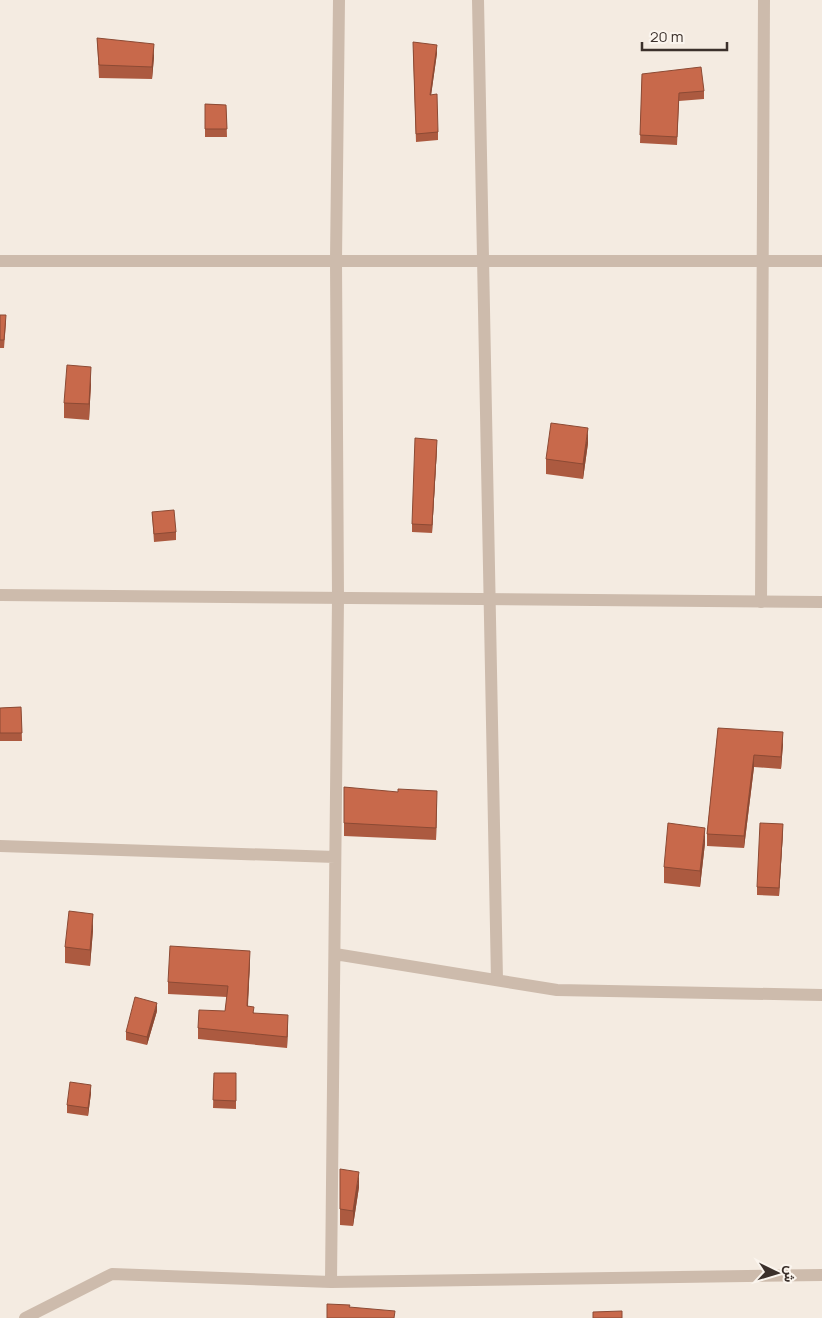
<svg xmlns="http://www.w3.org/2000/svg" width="822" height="1318" viewBox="0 0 822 1318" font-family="Manrope,Vazirmatn,sans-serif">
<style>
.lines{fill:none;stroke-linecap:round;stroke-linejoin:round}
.minor{stroke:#cdbbac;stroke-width:12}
.tertiary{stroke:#cdbbac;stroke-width:12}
.wall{fill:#ac5a40}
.shaded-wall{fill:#8c4a34}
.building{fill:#c8694b;stroke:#8c4a34}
</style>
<rect width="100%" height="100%" fill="#f4ebe1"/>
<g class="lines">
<!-- minor -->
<path class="minor" d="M478,0L497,980
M0,261H822
M761,602L764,0
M0,846L335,857
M335,954L557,990L822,995
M331,1282L338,598L336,261L339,0
M25,1318L112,1274L331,1282L822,1275"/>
<!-- tertiary -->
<path class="tertiary" d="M0,595L822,602"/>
</g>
<!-- wall -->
<path class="wall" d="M97,38L154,57L152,79L99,78Z
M413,50L437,53L431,95L438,132V140L416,142Z
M642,74L704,91V99L679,101L677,145L640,143Z
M205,104L226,105L227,137H205Z
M0,315L6,323L4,348H0Z
M91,383L89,420L64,418V403Z
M588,443L583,479L546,474V459Z
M437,448L432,533L412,532V524Z
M152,512L176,532V540L154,542Z
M21,707L22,741H0V708Z
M718,728L783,744L781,769L754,767L744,848L707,846V834Z
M344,787L437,804L436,840L344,836Z
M783,832L779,896L757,895V887Z
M705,843L700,887L664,883V867Z
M93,930L90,966L65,963V947Z
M250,962L248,1006L254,1013L288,1027L287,1048L198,1039V1028L225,1011L227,997L168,994V982Z
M157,1011L147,1045L126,1040V1032Z
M214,1073H236V1109L213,1108Z
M91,1093L88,1116L67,1113V1105Z
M340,1169L359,1187L353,1226L340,1225Z"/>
<!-- shaded-wall -->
<path class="shaded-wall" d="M154,44V57L152,79V67Z
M437,45V53L430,103V95Z
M91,367V383L89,420V404Z
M588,428V443L583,479V464Z
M437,440V448L432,533V525Z
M783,732V744L781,769V757Z
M754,755V767L744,848V836Z
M437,791V804L436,840V828Z
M783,824V832L779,896V888Z
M705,828V843L700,887V871Z
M93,914V930L90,966V950Z
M250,951V962L247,1018V1006Z
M157,1003V1011L147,1045V1037Z
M288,1015V1027L287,1048V1037Z
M91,1085V1093L88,1116V1108Z
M359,1172V1187L353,1226V1211Z"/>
<!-- building -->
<path class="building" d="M97,38L154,44L152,67L99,65Z
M413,42L437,45L430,95L437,94L438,132L416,134Z
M701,67L704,91L679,93L677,137L640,135L642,74Z
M205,104L226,105L227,129H205Z
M0,315H6L4,340H0Z
M67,365L91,367L89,404L64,403Z
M551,423L588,428L583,464L546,459Z
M415,438L437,440L432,525L412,524Z
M174,510L176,532L154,534L152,512Z
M21,707L22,733H0V708Z
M718,728L783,732L781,757L754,755L744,836L707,834Z
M344,787L398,792V789L437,791L436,828L344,823Z
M668,823L705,828L700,871L664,867Z
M760,823L783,824L779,888L757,887Z
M69,911L93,914L90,950L65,947Z
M170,946L250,951L247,1006L254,1007L253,1013L288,1015L287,1037L198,1028L199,1010L225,1011L228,986L168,982Z
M135,997L157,1003L147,1037L126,1032Z
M214,1073H236V1101L213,1100Z
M70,1082L91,1085L88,1108L67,1105Z
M340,1169L359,1172L353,1211L340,1209Z
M327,1304L350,1305L349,1307L395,1311L394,1318H327Z
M622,1311V1318H593V1312Z"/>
<!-- north arrow -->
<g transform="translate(777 1273) rotate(95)" stroke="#fbf5ee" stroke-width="4" paint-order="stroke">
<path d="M0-4L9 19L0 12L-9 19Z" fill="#3b302b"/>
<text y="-8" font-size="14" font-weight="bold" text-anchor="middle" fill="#3b302b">ش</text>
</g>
<!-- scale -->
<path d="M642 42v8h85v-8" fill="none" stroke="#3b302b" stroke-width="2.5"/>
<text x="650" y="42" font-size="15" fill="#3b302b" stroke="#fbf5ee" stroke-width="4" paint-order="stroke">20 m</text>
</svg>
